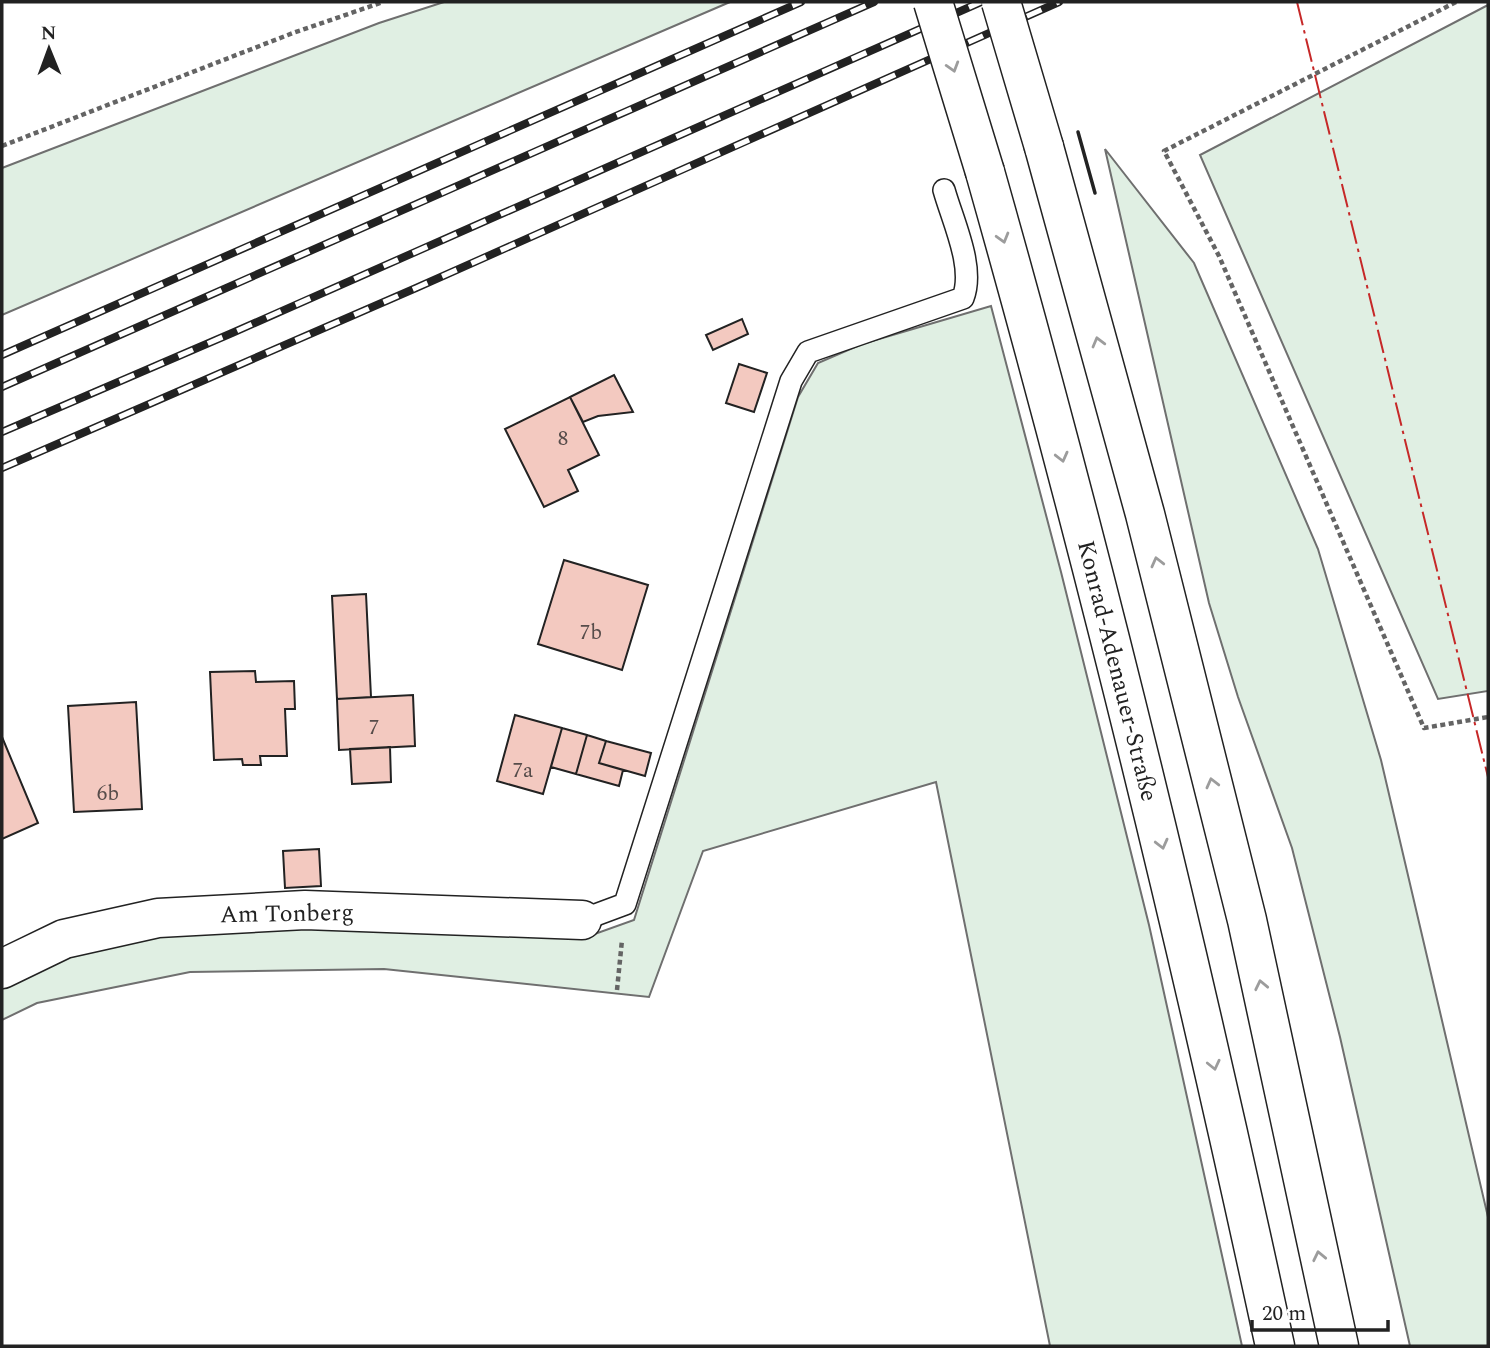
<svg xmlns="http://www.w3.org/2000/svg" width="1490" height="1348" viewBox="0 0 1490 1348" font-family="Spectral,serif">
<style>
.green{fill:#e0efe3;stroke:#6f6f6f;stroke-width:2}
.building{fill:#f3c9c0;stroke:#222;stroke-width:2}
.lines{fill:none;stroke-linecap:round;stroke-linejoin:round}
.lane-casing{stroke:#222;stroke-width:24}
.street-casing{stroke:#222;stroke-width:41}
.highway-casing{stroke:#222;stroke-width:41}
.path{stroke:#646464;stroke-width:4.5;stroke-dasharray:5 3.5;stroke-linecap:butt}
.lane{stroke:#fff;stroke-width:21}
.street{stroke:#fff;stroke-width:38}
.highway{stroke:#fff;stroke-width:38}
.rail-casing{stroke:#222;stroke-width:8}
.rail{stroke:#fff;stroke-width:5;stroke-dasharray:16;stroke-linecap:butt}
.highway-bridge-casing{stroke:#222;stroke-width:41;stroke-linecap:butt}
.highway-bridge{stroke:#fff;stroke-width:38}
.wall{stroke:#222;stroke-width:3.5}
.power{stroke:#c62828;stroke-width:2;stroke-dasharray:24 5 3.5 5;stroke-linecap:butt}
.oneway{stroke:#9c9c9c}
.labels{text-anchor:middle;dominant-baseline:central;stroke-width:5;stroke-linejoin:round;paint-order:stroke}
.number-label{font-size:21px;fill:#564c4a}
.street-label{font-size:24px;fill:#222;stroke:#fff}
</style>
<rect width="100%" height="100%" fill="#fff"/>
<!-- green -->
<path class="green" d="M444,2H730L2,315V168L379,23Z
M1488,5V691L1438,699L1200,155Z
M1105,149L1194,263L1318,549L1381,760L1488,1217V1346H1410L1340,1037L1292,848L1238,697L1209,603Z
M991,306L1061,572L1149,925L1242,1346H1050L936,782L703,851L649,997L384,969L190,972L37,1003L2,1020V988L74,953L167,933L315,924L592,935L634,920L798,397L818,363L862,344Z"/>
<!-- building -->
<path class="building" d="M742,319L748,334L713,350L706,335Z
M739,364L767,373L754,412L726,403Z
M614,375L633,412L598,416L583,422L570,397Z
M570,397L599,455L568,470L578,491L544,507L505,429Z
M564,560L648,585L622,670L538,644Z
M366,594L371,697L337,699L332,596Z
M255,671L256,682L294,681L295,709H285L287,756H260L261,765H243L242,759L214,760L210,672Z
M413,695L415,746L339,750L337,699Z
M136,702L142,809L74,812L68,706Z
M515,715L562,728L543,794L497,781Z
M562,728L587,735L576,774L551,767Z
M587,735L606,741L599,763L623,770L619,786L576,774Z
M2,737L38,823L2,839Z
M606,741L651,753L645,776L599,763Z
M390,747L391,782L352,784L350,749Z
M319,849L321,886L285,888L283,851Z"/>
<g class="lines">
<defs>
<path id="lane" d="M582,920L625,904L791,381L808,352L963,298C975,267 953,222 944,190"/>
<path id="street" d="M2,969L64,939L158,918L305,910L582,920"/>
<path id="highway" d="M1044,147L1145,514L1247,920L1339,1346
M985,172C1095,560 1190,952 1275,1346"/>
</defs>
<!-- lane casing -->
<use href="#lane" class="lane-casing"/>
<!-- street casing -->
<use href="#street" class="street-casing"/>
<!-- highway casing -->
<use href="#highway" class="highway-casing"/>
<!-- path -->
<path class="path" d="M1456,2L1164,151L1219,256L1424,728L1488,717
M2,146L293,33L383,2
M617,990L622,940"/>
<!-- lane -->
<use href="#lane" class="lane"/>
<!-- street -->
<use href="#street" class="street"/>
<!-- highway -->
<use href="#highway" class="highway"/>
<defs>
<path id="rail" d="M2,355L801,2
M2,387L874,2
M2,432L232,333L981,2
M2,468L416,288L1059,2"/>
</defs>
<!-- rail casing -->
<use href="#rail" class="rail-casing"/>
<!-- rail -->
<use href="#rail" class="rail"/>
<defs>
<path id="highway-bridge" d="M933,2L985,172
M1001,2L1044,147"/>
</defs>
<!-- highway-bridge casing -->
<use href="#highway-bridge" class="highway-bridge-casing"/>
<!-- highway-bridge -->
<use href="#highway-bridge" class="highway-bridge"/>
<!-- wall -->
<path class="wall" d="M1078,132L1095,193"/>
<!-- power -->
<path class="power" d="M1297,2L1488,777"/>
</g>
<!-- one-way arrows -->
<defs><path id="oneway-chevron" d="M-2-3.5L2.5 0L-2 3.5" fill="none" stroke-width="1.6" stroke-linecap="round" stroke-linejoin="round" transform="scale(1.75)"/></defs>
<g class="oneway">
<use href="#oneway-chevron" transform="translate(953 67) rotate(73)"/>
<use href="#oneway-chevron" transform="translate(1003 238) rotate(74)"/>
<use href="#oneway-chevron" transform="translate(1098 342) rotate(-105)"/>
<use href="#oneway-chevron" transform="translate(1062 457) rotate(76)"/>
<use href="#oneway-chevron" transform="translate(1157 562) rotate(-104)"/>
<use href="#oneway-chevron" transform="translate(1212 783) rotate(-104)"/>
<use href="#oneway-chevron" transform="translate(1162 844) rotate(76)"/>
<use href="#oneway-chevron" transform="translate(1261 985) rotate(-102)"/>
<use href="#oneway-chevron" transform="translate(1214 1065) rotate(77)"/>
<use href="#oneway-chevron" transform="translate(1319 1256) rotate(-102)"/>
</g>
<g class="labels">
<!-- number labels -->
<g class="number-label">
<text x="563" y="439">8</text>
<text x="591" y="633">7b</text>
<text x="374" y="728">7</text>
<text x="523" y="771">7a</text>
<text x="108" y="794">6b</text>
</g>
<!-- street labels -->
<g class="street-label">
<text transform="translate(1117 671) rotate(76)">Konrad-Adenauer-Straße</text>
<text transform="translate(287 914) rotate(-1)">Am Tonberg</text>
</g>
</g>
<!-- border -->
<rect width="1490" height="1348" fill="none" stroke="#222222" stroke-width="7"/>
<!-- north arrow -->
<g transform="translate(49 49) rotate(359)" stroke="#ffffff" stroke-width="5" paint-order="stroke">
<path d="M0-5L12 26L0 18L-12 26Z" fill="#222222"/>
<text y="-10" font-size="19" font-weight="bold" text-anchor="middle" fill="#222222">N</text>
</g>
<!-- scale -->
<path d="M1252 1320v10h136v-10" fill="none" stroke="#222222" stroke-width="3.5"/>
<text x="1262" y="1320" font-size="21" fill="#222222" stroke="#ffffff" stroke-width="5" paint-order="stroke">20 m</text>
</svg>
